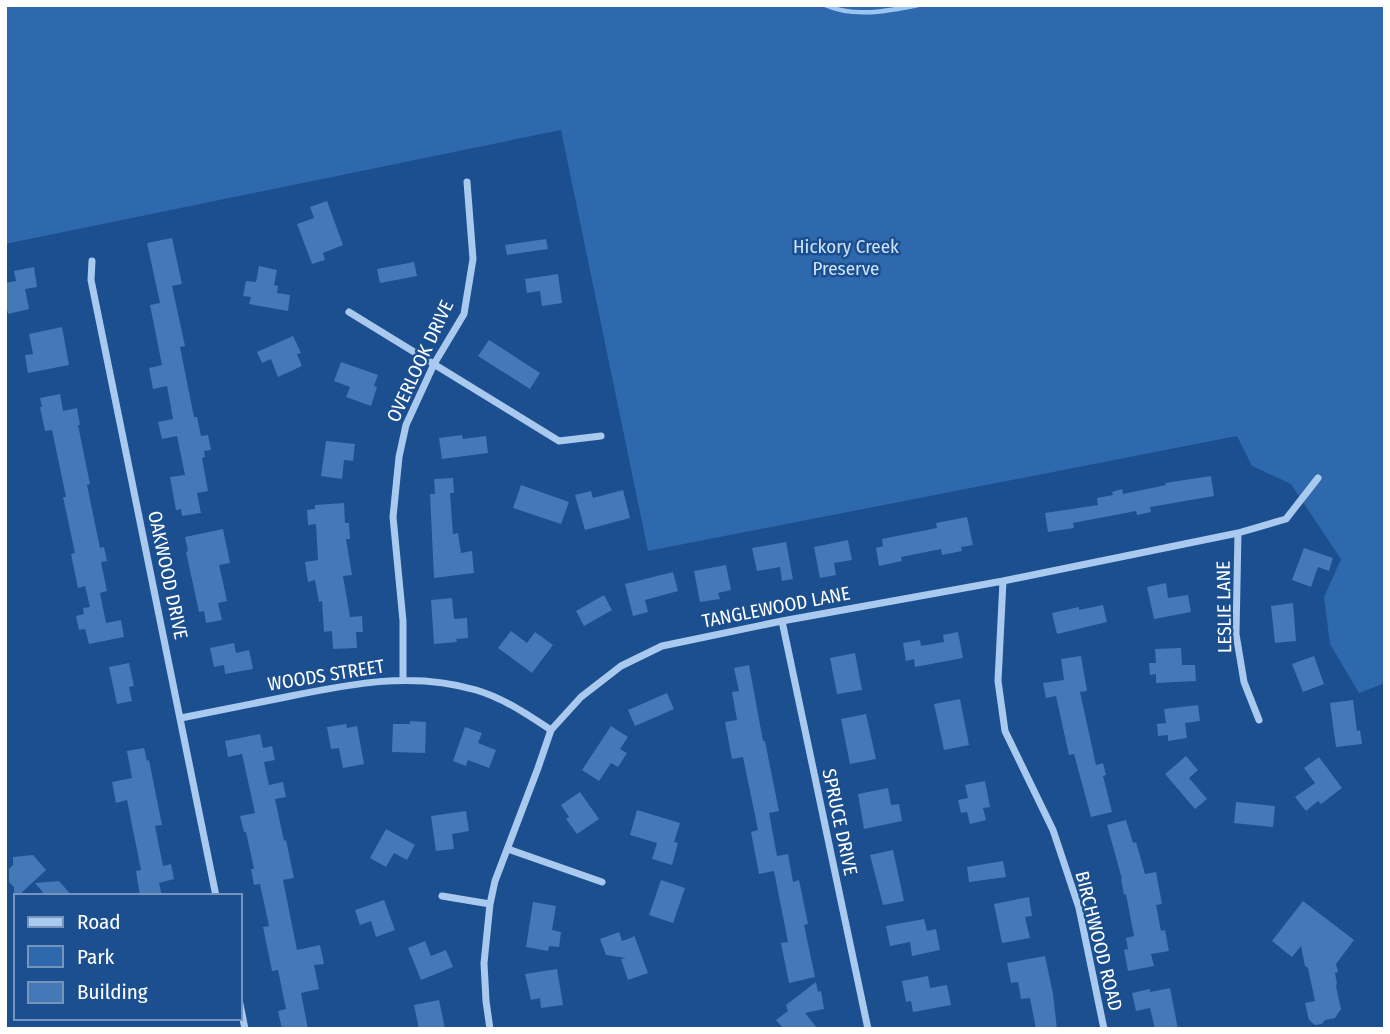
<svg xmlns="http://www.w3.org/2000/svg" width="1390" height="1034" viewBox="0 0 1390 1034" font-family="'Fira Sans Condensed',sans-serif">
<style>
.green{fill:#2e69ad}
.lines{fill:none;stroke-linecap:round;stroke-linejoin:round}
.stream{stroke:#9cc4f0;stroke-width:4.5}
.building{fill:#4478b7}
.minor{stroke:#a9c9ee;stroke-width:7}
.labels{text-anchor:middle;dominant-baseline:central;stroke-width:5;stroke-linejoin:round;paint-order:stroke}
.park-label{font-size:19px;fill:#cfe3fa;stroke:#1b4f8f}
.street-label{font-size:19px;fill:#fff;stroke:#1b4f8f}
</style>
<rect width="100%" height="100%" fill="#1b4f8f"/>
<!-- green -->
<path class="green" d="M5,5H1385V683L1359,693L1330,644L1324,597L1341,559L1291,484L1252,466L1237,436L648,551L561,130L5,244Z"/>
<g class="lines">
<!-- stream -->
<path class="stream" d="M825,5C854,18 888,11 918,5"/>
</g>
<!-- building -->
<path class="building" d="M327,201L343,245L323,253L325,260L312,264L297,224L314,218L310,207Z
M172,238L182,284L172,286L185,346L180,347L194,417H197L201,436L208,435L211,450L204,451L205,457L202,458L208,491L197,493L201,513L182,516L181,509L176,510L170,477L185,475L177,436L162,439L158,422L173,419L167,386L153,389L149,368L162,365L150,305L160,303L147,243Z
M546,239L548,249L507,255L505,245Z
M414,262L417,276L380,283L377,269Z
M259,266L277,270L274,285L278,286L277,293L290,295L288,311L249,304L251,297L243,296L246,281L256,282Z
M34,267L37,287L25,289L29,309L8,314L5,299V283L16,281L14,271Z
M558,274L562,303L542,306L540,291L527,293L525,279Z
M62,327L69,365L28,373L25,355L33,354L29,334Z
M293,336L301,353L297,354L302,366L278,377L271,359L262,363L257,352Z
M489,340L540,373L530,389L478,356Z
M341,362L378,375L374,386L377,387L371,406L346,397L350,387L334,381Z
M60,394L63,411L77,408L80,425H78L90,484L87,485L100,548L104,547L107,561L101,562L107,591L100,593L106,623L121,620L124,637L89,644L85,629L79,630L76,616L84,614L83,608L90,607L85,586L78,588L71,554L75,553L63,497H66L52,430L45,431L40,407H42L40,398Z
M462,435L463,439L486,436L488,453L442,459L439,438Z
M326,441L355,444L353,461L344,460L342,479L321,476Z
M1211,476L1214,496L1150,507L1151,512L1137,515L1136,511L1073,523L1074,528L1048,532L1045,513L1098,505L1097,498L1113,495L1112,492L1122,489L1123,494L1166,485L1165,483Z
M453,478L454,493H450L453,534L458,533L461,553L472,551L474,573L434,578L430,494H435L434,479Z
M521,485L569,502L561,524L513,508Z
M623,490L630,518L585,530L575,495L591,491L593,498Z
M344,503L345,523H349L350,539H346L352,575L343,576L350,617L362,616L363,632H356L357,648L333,649L332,631L324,632L322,601L319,602L315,580L308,582L305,562L318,560L316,524L308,525L307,510L315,509V505Z
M967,517L973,545L961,547L962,551L942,555L941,549L901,557L902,561L879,566L876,548L883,546L882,539L937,528L936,523Z
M223,529L230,563L219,565L227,601L218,603L222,620L206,623L204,611L199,612L186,552L188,551L185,537Z
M848,540L852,560L834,563L836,575L820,578L814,547Z
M786,542L793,579L782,581L780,567L757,571L752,548Z
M1304,548L1333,558L1329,571L1318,567L1311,587L1292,580Z
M726,565L731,590L718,593L720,599L700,602L694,571Z
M673,572L678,591L645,600L648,612L633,616L625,584Z
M1166,583L1168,598L1188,595L1191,612L1154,619L1147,587Z
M604,595L612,610L584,626L576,611Z
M452,598L454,619L467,618L468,638L456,639L457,642L434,644L431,600Z
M1293,603L1296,641L1275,643L1271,606Z
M1103,605L1107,622L1057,634L1052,613L1079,607V610Z
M511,631L527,643L535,632L553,645L532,673L498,648Z
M958,632L963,658L915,667L914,659L906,661L903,643L920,640L921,646L944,642L943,635Z
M234,643L236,653L249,650L253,669L225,674L224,665L214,667L210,648Z
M1181,648L1182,665H1195L1196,681L1156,683V674L1150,675L1149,663H1156L1155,649Z
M855,653L862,690L837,694L830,658Z
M1081,656L1087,691L1080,692L1096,765L1103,763L1106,775L1103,776L1112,812L1091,817L1074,754L1069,755L1056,696L1046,698L1043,683L1064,680L1061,659Z
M1314,656L1324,684L1303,692L1292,664Z
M129,663L134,686L129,687L132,701L117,704L109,667Z
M749,665L763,741H765L779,811L769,813L777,856L788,854L793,882L799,880L808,924L804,925L815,977L789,983L781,943L788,942L774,871L759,874L751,832L758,830L743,757L732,759L725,722L737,720L732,692L739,691L734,668Z
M667,693L674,709L635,726L628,710Z
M960,699L969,745L944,750L934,704Z
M1353,700L1357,731L1360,730L1362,744L1336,747L1330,703Z
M1198,705L1200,721L1185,723L1187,738L1168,741V735L1158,736L1157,724L1166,723L1164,709Z
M866,714L876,759L850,764L841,719Z
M410,721L426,722L425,753L392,752L393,724H410Z
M346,724L347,728L357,726L364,764L343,768L339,748L331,749L327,727Z
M611,726L628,737L620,749L627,753L618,767L611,763L599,781L582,770Z
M465,727L482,733L478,743L496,750L489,768L468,760L466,766L453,761Z
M260,734L263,748L272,746L275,760L264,762L269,785L283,782L286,797L275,799L284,841L286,840L294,878L283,880L297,950L320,945L324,964L314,965L319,989L301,993L308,1029H282L278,1011L286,1009L278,970L272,971L263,927L269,926L260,884L254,885L251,869H254L246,832H244L240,816L255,813L242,754L228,757L225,741Z
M144,748L147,761L149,760L162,825L155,826L163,866L171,864L174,879L159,883L162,896H140L136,871L141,870L127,800L116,803L112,782L132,778L127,751Z
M1186,756L1198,770L1189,778L1207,799L1195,809L1165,774Z
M1319,757L1342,788L1321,804L1318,801L1306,811L1295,797L1315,783L1304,768Z
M985,781L990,807L983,808L986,820L970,824L967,812L961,813L958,800L968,798L965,785Z
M888,788L891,805L899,804L902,821L864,829L858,794Z
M580,792L599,819L577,834L566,819L569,817L561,805Z
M1236,802L1275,806L1273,827L1234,823Z
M637,810L680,823L674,842L678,843L672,865L652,859L657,843L630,835Z
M466,811L469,831L452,834L454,849L436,851L431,816Z
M1126,820L1133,843L1136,842L1145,874L1156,872L1162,904L1156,905L1161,931L1165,930L1169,951L1151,954L1154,966L1128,971L1124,950L1128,949L1126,938L1134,936L1126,894L1124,895L1121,879H1122L1107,825Z
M386,829L415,845L407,860L394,853L386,867L370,858Z
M893,850L904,901L883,905L870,855Z
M33,855L46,870L18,896H16L14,899V887L9,882V869L13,865V857Z
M1003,861L1006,877L969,882L967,867Z
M661,880L685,888L673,923L649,915Z
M59,881L72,896H46L35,883Z
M1029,897L1032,916L1025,917L1030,938L1002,943L994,904Z
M384,900L395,930L376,937L371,921L360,925L355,910Z
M1303,901L1354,940L1336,964L1338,972L1335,973L1337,984L1336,986L1341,1009L1335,1018L1325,1020L1322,1024L1315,1025L1309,1020L1305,1003L1315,1001L1308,968L1305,966L1301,946L1292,957L1272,941Z
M533,902L556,906L552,930L561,932L559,947L549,946L548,951L526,947Z
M924,919L927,931L936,929L940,950L912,956L910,942L890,946L886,926Z
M619,932L622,941L633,937L634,935L648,973L628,980L621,959L626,958L606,955L600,939Z
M425,941L431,956L446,950L453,967L421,980L408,948Z
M1045,956L1053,994L1057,1029H1036L1030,998L1021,999L1018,982L1011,983L1007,963Z
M557,969L563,1005L541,1008L540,998L531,1000L525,974Z
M928,976L930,988L947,985L951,1005L913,1012L911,1001L906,1002L902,981Z
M816,982L818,992L821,991L824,1009L805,1013L818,1029H784L776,1020L788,1011L786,1005Z
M1170,988L1178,1029H1155L1150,1008L1136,1011L1132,993L1150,989V992Z
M439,1000L445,1029H419L414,1005Z"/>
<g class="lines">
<!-- minor -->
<path class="minor" d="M92,261L91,280L216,896
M349,312L559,441L601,436
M1238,533L1236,634L1244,682L1259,720
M1003,581L998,681L1005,731L1053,830L1079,908L1104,1029
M782,621L868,1029
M403,679V621L393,517L399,457L406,425L434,364L464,314L473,259L467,182
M181,718C216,711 251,704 286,697C350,684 411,671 476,690C503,698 527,714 551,730
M508,849L602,882
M442,896L490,904
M240,1004L245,1029
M490,1029L486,1001L484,963L490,904L495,881L538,768L551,730L581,697L621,666L662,646L782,621L1003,581L1238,533L1286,519L1318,478"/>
</g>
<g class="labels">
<!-- park labels -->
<g class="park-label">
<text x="846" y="246">Hickory Creek<tspan x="846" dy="22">Preserve</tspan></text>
</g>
<!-- street labels -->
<g class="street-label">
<text transform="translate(420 361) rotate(-65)">OVERLOOK DRIVE</text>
<text transform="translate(168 575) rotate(78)">OAKWOOD DRIVE</text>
<text transform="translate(776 607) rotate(-11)">TANGLEWOOD LANE</text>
<text transform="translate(1224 607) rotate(-91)">LESLIE LANE</text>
<text transform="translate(326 675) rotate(-9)">WOODS STREET</text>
<text transform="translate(840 822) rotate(78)">SPRUCE DRIVE</text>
<text transform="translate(1099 941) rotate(76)">BIRCHWOOD ROAD</text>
</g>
</g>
<!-- border -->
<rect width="1390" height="1034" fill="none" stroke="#ffffff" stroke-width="14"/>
<!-- legend -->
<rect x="14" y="894" width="228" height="126" fill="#1b4f8f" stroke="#7695bc" stroke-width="2"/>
<rect x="28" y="917" width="35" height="10" fill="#a9c9ee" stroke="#7695bc" stroke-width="2"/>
<text x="77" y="929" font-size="21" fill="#ffffff">Road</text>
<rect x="28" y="946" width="35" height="21" fill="#2e69ad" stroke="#7695bc" stroke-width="2"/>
<text x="77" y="964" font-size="21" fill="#ffffff">Park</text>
<rect x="28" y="982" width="35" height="21" fill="#4478b7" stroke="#7695bc" stroke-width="2"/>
<text x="77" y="999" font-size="21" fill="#ffffff">Building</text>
</svg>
